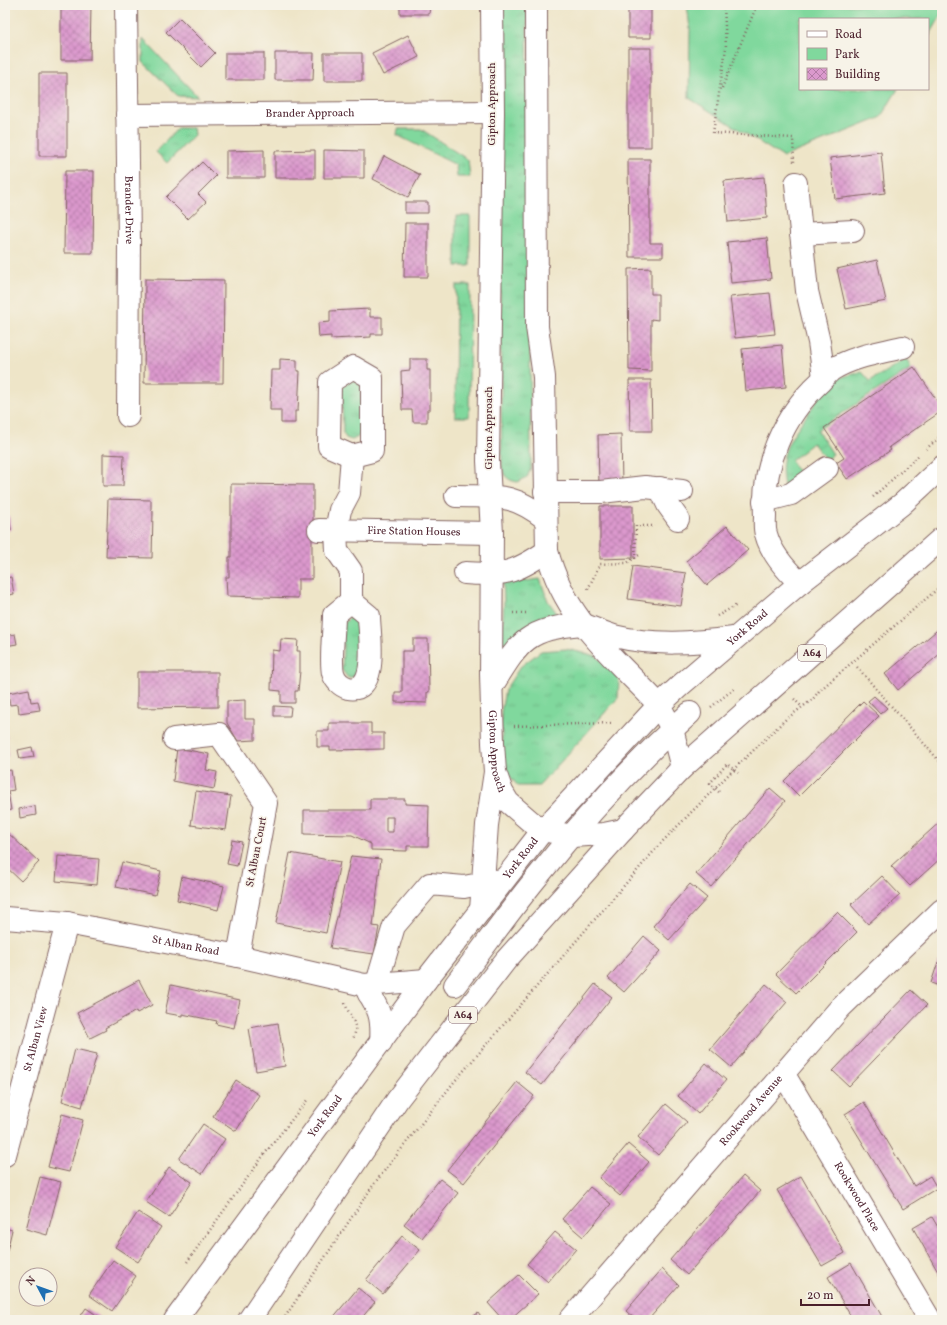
<svg xmlns="http://www.w3.org/2000/svg" width="947" height="1325" viewBox="0 0 947 1325" font-family="Vollkorn,serif">
<style>
.grass{fill:url(#grass-tufts);stroke:#657c64}
.park{fill:#80d89d;stroke:#657c64}
.building{fill:url(#building-cross-hatch);fill-rule:evenodd}
.lines{fill:none;stroke-linecap:round;stroke-linejoin:round}
.minor-casing{stroke:#836462;stroke-width:24}
.highway-casing{stroke:#836462;stroke-width:24}
.path{stroke:#836462;stroke-width:2.5;stroke-dasharray:1 3;stroke-linecap:butt}
.minor{stroke:#fff;stroke-width:22}
.highway{stroke:#fff;stroke-width:22}
.labels{text-anchor:middle;dominant-baseline:central;stroke-width:3;stroke-linejoin:round;paint-order:stroke}
.shield{fill:#f7f3e8;stroke:#7e5f64;stroke-width:1}
.shield-label{font-size:10px;font-weight:bold;fill:#4a1f2b}
.street-label{font-size:11px;fill:#4a1f2b;stroke:#f7f3e8}
</style>
<defs>
<pattern id="grass-tufts" width="24" height="20" patternUnits="userSpaceOnUse"><rect width="24" height="20" fill="#80d89d"/><path d="M3 7l-1-3M5 7V3M7 7l1-3M15 17l-1-3M17 17v-4M19 17l1-3" fill="none" stroke="#70b987"/></pattern>
<pattern id="building-cross-hatch" width="8" height="8" patternUnits="userSpaceOnUse"><rect width="8" height="8" fill="#db99cd"/><path d="M0 0l8 8M0 8l8-8" fill="none" stroke="#b47ca7"/></pattern>
</defs>
<rect width="100%" height="100%" fill="#f7f3e8"/>
<filter id="ink" filterUnits="userSpaceOnUse"><feTurbulence type="fractalNoise" baseFrequency=".025" numOctaves="2"/><feDisplacementMap in="SourceGraphic" scale="8" xChannelSelector="R" yChannelSelector="G"/><feConvolveMatrix kernelMatrix="1 2 1 2 8 2 1 2 1" color-interpolation-filters="sRGB"/></filter>
<filter id="wash" filterUnits="userSpaceOnUse"><feTurbulence type="fractalNoise" baseFrequency=".012" numOctaves="4" result="noise"/><feDisplacementMap in="SourceGraphic" scale="16" xChannelSelector="R" yChannelSelector="G"/><feGaussianBlur stdDeviation="0.9" result="paint"/><feColorMatrix in="noise" values="0 0 0 0 0 0 0 0 0 0 0 0 0 0 0 0 0 1.4 0 .05"/><feComposite in="paint" operator="in"/></filter>
<g filter="url(#wash)">
<rect width="100%" height="100%" fill="#eee5c8"/>
<!-- grass -->
<path class="grass" d="M497,5H527L531,468L527,477L518,482C509,481 504,477 502,467Z
M143,39L198,97L178,96L143,62Z
M178,128H193L194,135L167,163L156,152Z
M398,129H421L468,160L470,177H457L456,165L397,135Z
M456,216H470V266H456Z
M456,285H470L469,417H455Z
M906,359L911,368L817,430L833,454L826,460L813,443L791,461L801,476L784,486C777,451 793,435 812,408C817,401 821,391 827,385C836,377 851,375 862,372L870,381Z
M355,378L361,384V432L358,437L352,440L346,438L343,433L342,387Z
M540,579L548,601L562,620L501,658L504,602L503,580L518,582Z
M350,618L359,621L361,671L357,676L348,678L342,670L344,623Z
M566,649L597,656L619,679L618,698L539,786H518L503,768L501,712L505,690L520,667L541,651Z"/>
<!-- park -->
<path class="park" d="M687,5H942V14L928,38V19H800V89H898L880,118L783,157L689,98L690,29Z"/>
<g id="blocks">
<!-- building -->
<path class="building" d="M61,5H91L90,60H61Z
M400,5H430L429,14H400Z
M628,5H651V38H628Z
M180,18L215,53L201,67L166,32Z
M408,35L419,57L383,75L372,53Z
M628,48H651V147H628Z
M225,53H264V80H225Z
M275,53H314L313,80H275Z
M324,53H362V81H324Z
M39,73H67V156H39Z
M264,150V178H226V151Z
M315,150V178H275V151Z
M324,150L364,151V178H324Z
M881,152L885,193L835,199L830,158Z
M384,156L420,175L408,197L373,179Z
M628,159H650V243H663V257H629Z
M202,162L216,176L198,194L206,202L188,219L166,197Z
M65,171H94L93,253H64Z
M764,177L767,218L728,222L724,181Z
M405,202H428V213H405Z
M405,223H428V277H404Z
M767,238L771,279L731,283L727,242Z
M877,260L886,301L846,309L837,269Z
M651,268V294H658V320L651,319V371L629,370L628,269Z
M145,279L224,280L223,383H144Z
M770,293L775,334L735,338L730,297Z
M370,309V317H382V334H371V337L331,339V336L319,337L318,323L330,322V311Z
M782,345L786,387L746,391L742,349Z
M280,359L297,360V371H300L298,411H295V423H281V410H270L271,370H280Z
M410,359H427V370H430V410H427V422H413L412,410H402L401,371L410,370Z
M914,367L942,408V411L889,447L891,450L847,479L836,463L844,458L824,428Z
M629,380H651L652,431H630Z
M621,434L622,484L599,485L598,435Z
M103,454L124,455L123,486H103Z
M231,484L313,485V522L319,538L312,539V579H298V598L227,596L226,577H229V557H231Z
M108,499L151,500V510L153,511L152,558L106,557Z
M600,506H633V558L600,559Z
M5,516H9L11,530L5,531Z
M727,526L748,550L707,585L686,561Z
M633,566L686,573L681,606L628,599Z
M11,577L14,594L5,596V578Z
M942,626V652L898,690L885,674Z
M15,634L17,644L5,646V636Z
M281,639L298,640L297,651H300V671L298,691H295V703H281V691L271,690L272,650L280,651Z
M413,639H428L429,692H427V703L395,702V692H402V651H413Z
M137,672H218V707L137,708Z
M29,689L31,702L38,701L40,710L19,713L18,704L10,705L8,693Z
M874,696L887,708L880,714L868,701Z
M245,700V719H255V740L238,741L227,723V701Z
M863,701L879,716L799,796L784,781Z
M274,706L291,707L290,716H274Z
M329,723H371V733H384V749L330,750V747H317V731H329Z
M7,735L8,756L5,757V736Z
M32,747L34,757L20,759L18,750Z
M177,748L209,754L206,770L217,772L214,789L173,781Z
M11,770L14,790L8,791L11,810L5,811V771Z
M770,788L785,801L711,887L696,874Z
M196,791L231,796L226,830L191,825Z
M370,799H405V804L429,805L428,846H407V851L371,850V844L352,835L304,834V810H370ZM386,817H393V832H386Z
M35,806L36,815L20,818L19,809Z
M942,820V857L910,886L891,866Z
M8,833L39,862L21,881L5,866V836Z
M232,840L242,842L237,866L227,864Z
M290,853L340,862L326,933L276,923Z
M58,856L99,859L97,885L56,881Z
M351,856L381,859L373,926L379,927L374,954L330,948Z
M122,862L161,871L155,895L116,887Z
M182,876L224,886L218,910L177,900Z
M882,876L900,895L868,924L851,905Z
M690,884L707,898L669,940L653,926Z
M837,912L857,932L796,993L776,974Z
M644,936L661,951L624,992L608,978Z
M938,962L942,963V987L931,983Z
M139,980L152,1005L137,1013L136,1011L105,1028L106,1030L90,1038L77,1013Z
M595,984L612,997L542,1085L525,1072Z
M766,984L787,1002L731,1067L710,1049Z
M171,985L240,1000L234,1028L216,1024L217,1021L182,1014V1016L165,1013Z
M911,990L927,1005L849,1086L833,1071Z
M278,1023L285,1066L256,1071L249,1028Z
M75,1049L97,1054L82,1107L62,1101Z
M706,1063L726,1080L698,1114L678,1096Z
M236,1080L259,1095L236,1131L213,1116Z
M517,1082L534,1096L464,1183L447,1170Z
M864,1102L914,1186L930,1176L937,1188L903,1209L845,1114Z
M666,1104L687,1122L658,1155L638,1137Z
M62,1114L83,1120L69,1172L48,1167Z
M203,1124L225,1139L202,1174L179,1159Z
M628,1144L649,1162L620,1196L599,1178Z
M169,1167L192,1182L169,1217L146,1202Z
M743,1176L760,1191L687,1275L670,1260Z
M801,1176L845,1253L822,1266L777,1190Z
M40,1177L61,1182L47,1235L26,1229Z
M440,1179L458,1193L422,1238L404,1224Z
M590,1187L611,1204L583,1237L562,1219Z
M138,1212L161,1227L138,1262L115,1247Z
M932,1217L942,1234V1279L913,1228Z
M5,1228L12,1230L7,1251H5Z
M555,1232L576,1249L548,1282L527,1264Z
M402,1236L420,1250L383,1294L366,1280Z
M113,1260L136,1276L112,1311L89,1295Z
M851,1263L884,1320H853L828,1277Z
M662,1269L679,1285L648,1320H636L626,1311Z
M519,1275L538,1294L509,1320H503L488,1303Z
M358,1288L375,1302L360,1320H331Z
M86,1308L104,1320H78Z
M478,1313L483,1320H468Z"/>
</g>
</g>
<g filter="url(#ink)">
<use href="#blocks" fill-opacity="0" stroke="#836462" stroke-width="1"/>
<g class="lines">
<defs>
<g id="minor">
<path id="s1" d="M126,5L129,242L128,416"/>
<path id="s2" d="M492,5L493,112L488,461L492,533L491,674L493,743L495,772L502,792L508,802L530,821L543,830"/>
<path d="M536,5L537,327L544,377L547,551C565,620 612,655 659,705"/>
<path id="s3" d="M127,115L493,112"/>
<path d="M796,183L807,291L819,342L824,377"/>
<path d="M801,234L853,231"/>
<path d="M353,367L372,378V451L352,456L329,446L330,382Z"/>
<path d="M660,488L668,505L678,519"/>
<path d="M545,492H601L645,487L682,491"/>
<path d="M456,496C498,497 511,492 546,519"/>
<path d="M764,501L791,494L827,468"/>
<path id="s4" d="M319,530L492,533"/>
<path d="M465,573C503,576 515,573 547,551"/>
<path d="M800,583C786,570 771,553 766,534C764,528 765,521 765,516C762,465 783,416 820,382C824,378 828,372 833,369C854,356 879,353 903,347"/>
<path d="M351,601L369,616C369,633 380,694 348,688C341,686 335,680 333,673C330,660 334,630 334,615Z"/>
<path d="M351,601V571L337,551L336,531L340,510L349,493L352,456"/>
<path d="M492,686C520,641 526,629 582,624"/>
<path d="M174,739L219,734L266,803L238,956"/>
<path id="s5" d="M5,918L67,923L238,956L364,985"/>
<path d="M455,985C483,949 509,911 538,876C584,818 635,763 690,713"/>
<path d="M369,994L377,983L394,926L430,884L464,887L501,880"/>
<path d="M381,1042C383,1014 378,1008 364,985L426,980"/>
<path id="s6" d="M783,1073L930,1320"/>
<path id="s7" d="M5,1155L67,923"/>
<path id="s8" d="M570,1320L841,1007L942,910"/>
</g>
<g id="highway">
<path d="M582,624C593,628 603,633 614,636C654,646 694,643 734,638"/>
<path d="M659,705L672,729L682,768"/>
<path d="M543,830L572,836L604,834L623,830"/>
<path d="M481,910L487,825L495,772"/>
<path id="s9" d="M175,1320L426,980L543,830L659,705L682,684L800,583L902,504L942,467"/>
<path d="M249,1320L398,1099L506,960L623,830L682,768L942,538"/>
</g>
</defs>
<!-- minor casing -->
<use href="#minor" class="minor-casing"/>
<!-- highway casing -->
<use href="#highway" class="highway-casing"/>
<!-- path -->
<path class="path" d="M724,5L726,48L713,133L793,138L794,162
M722,88L757,5
M926,449L942,435
M873,497L919,455
M635,559L636,526H655
M588,589L600,564L627,563L639,555
M513,613H526
M717,616L737,605
M857,667L942,764
M794,699L802,707
M711,707L735,688
M514,726L611,723
M719,792L710,783L727,764L738,773
M345,1003C349,1017 360,1023 353,1039
M187,1262L263,1156L308,1099
M283,1320L374,1184L454,1082L661,843L733,770L785,720L813,699L819,691L942,585"/>
<!-- minor -->
<use href="#minor" class="minor"/>
<!-- highway -->
<use href="#highway" class="highway"/>
</g>
</g>
<g class="labels">
<!-- shield labels -->
<g class="shield">
<rect x="798" y="645" width="28" height="16" rx="3"/>
<rect x="449" y="1007" width="28" height="16" rx="3"/>
</g>
<g class="shield-label">
<text x="812" y="653">A64</text>
<text x="463" y="1015">A64</text>
</g>
<!-- street labels -->
<g class="street-label">
<text transform="translate(492 104) rotate(-90)">Gipton Approach</text>
<text stroke="none"><textPath href="#s3" startOffset="183">Brander Approach</textPath></text>
<text stroke="none"><textPath href="#s1" startOffset="205">Brander Drive</textPath></text>
<text transform="translate(489 428) rotate(-90)">Gipton Approach</text>
<text stroke="none"><textPath href="#s4" startOffset="95">Fire Station Houses</textPath></text>
<text stroke="none"><textPath href="#s9" startOffset="901">York Road</textPath></text>
<text stroke="none"><textPath href="#s2" startOffset="747">Gipton Approach</textPath></text>
<text transform="translate(257 852) rotate(-79)">St Alban Court</text>
<text stroke="none"><textPath href="#s9" startOffset="577">York Road</textPath></text>
<text stroke="none"><textPath href="#s5" startOffset="183">St Alban Road</textPath></text>
<text stroke="none"><textPath href="#s7" startOffset="120">St Alban View</textPath></text>
<text stroke="none"><textPath href="#s8" startOffset="277">Rookwood Avenue</textPath></text>
<text stroke="none"><textPath href="#s9" startOffset="253">York Road</textPath></text>
<text stroke="none"><textPath href="#s6" startOffset="144">Rookwood Place</textPath></text>
</g>
</g>
<!-- margin -->
<rect width="947" height="1325" fill="none" stroke="#f7f3e8" stroke-width="20"/>
<!-- legend -->
<rect x="799" y="18" width="130" height="72" fill="#f7f3e8" stroke="#b29e9c"/>
<rect x="807" y="31" width="20" height="6" fill="#ffffff" stroke="#b29e9c"/>
<text x="835" y="38" font-size="12" fill="#4a1f2b">Road</text>
<rect x="807" y="48" width="20" height="12" fill="#80d89d" stroke="#b29e9c"/>
<text x="835" y="58" font-size="12" fill="#4a1f2b">Park</text>
<rect x="807" y="68" width="20" height="12" fill="url(#building-cross-hatch)" stroke="#b29e9c"/>
<text x="835" y="78" font-size="12" fill="#4a1f2b">Building</text>
<!-- north arrow -->
<g transform="translate(38 1287) rotate(311)"><circle r="19" fill="#f7f3e8" stroke="#b29e9c"/>
<path d="M0-3L7 15L0 10L-7 15Z" fill="#1f6fb2"/>
<text y="-6" font-size="11" font-weight="bold" text-anchor="middle" fill="#4a1f2b">N</text>
</g>
<!-- scale -->
<path d="M801 1299v6h68v-6" fill="none" stroke="#4a1f2b" stroke-width="2"/>
<text x="807" y="1299" font-size="12" fill="#4a1f2b" stroke="#f7f3e8" stroke-width="3" paint-order="stroke">20 m</text>
</svg>
